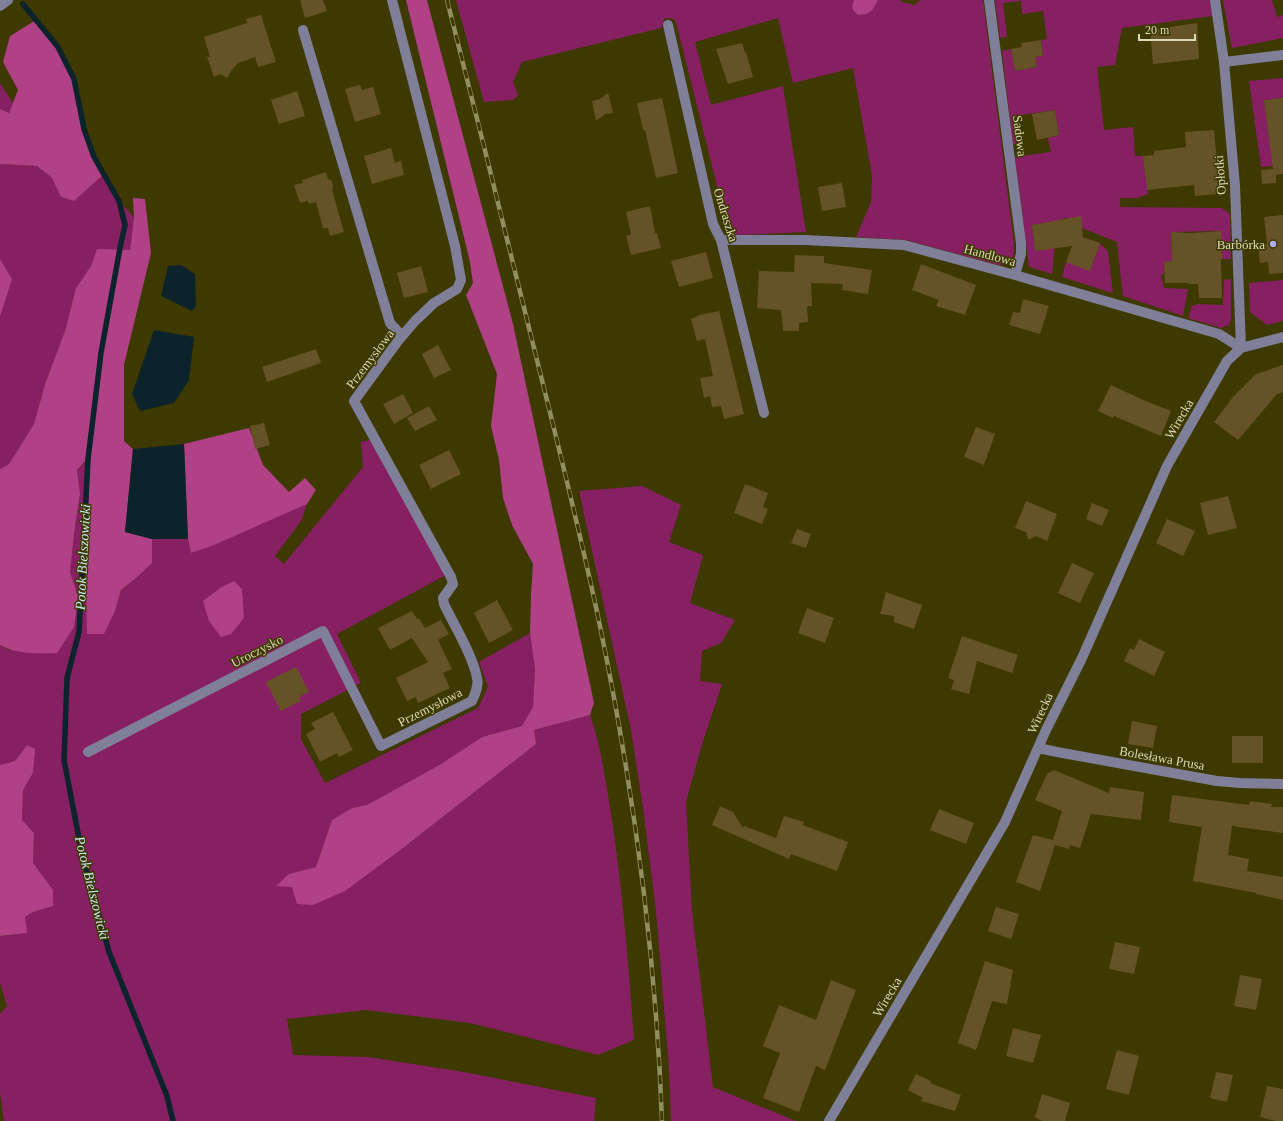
<svg xmlns="http://www.w3.org/2000/svg" width="1283" height="1121" viewBox="0 0 1283 1121" font-family="'Times New Roman',serif">
<style>
.green{fill:#872063}
.forest{fill:#b04187}
.water{fill:#0c232b}
.lines{fill:none;stroke-linecap:round;stroke-linejoin:round}
.stream{stroke:#0c232b;stroke-width:5.5}
.building{fill:#665227}
.minor{stroke:#7f7f9a;stroke-width:10}
.rail-casing{stroke:#918f62;stroke-width:4.5}
.rail{stroke:#3d3900;stroke-width:3;stroke-dasharray:9;stroke-linecap:butt}
.poi-dot{fill:#b0aefa;stroke:#3d3900;stroke-width:1.5}
.labels{text-anchor:middle;dominant-baseline:central;stroke-width:3;stroke-linejoin:round;paint-order:stroke}
.street-label{font-size:13px;fill:#dbdab8;stroke:#3d3900}
.poi-label{font-size:13px;fill:#dbdab8;stroke:#3d3900;text-anchor:end}
.water-label{font-size:14px;font-style:italic;fill:#c9e9f7;stroke:#3d3900}
</style>
<rect width="100%" height="100%" fill="#3d3900"/>
<!-- green -->
<path class="green" d="M456,0H854L852,6L853,10L858,15C870,15 873,10 878,0H900L902,2L915,5L920,0H983L1014,244C1014,257 1014,265 999,265L906,240L856,237L871,202L872,176L853,68L793,83L778,18L695,42L711,105L783,86L806,232L739,235L731,232L727,226L677,26L674,19L665,18L661,28L522,62L513,82L518,95L513,100L484,102Z
M995,0H1210L1213,16L1122,28L1115,65L1097,67L1104,130L1133,127L1135,156H1143L1148,194L1137,198H1120V207L1222,208L1230,214L1231,259H1222L1220,231L1171,232V250L1182,251L1181,261L1164,262V274H1162L1161,276L1164,288L1188,289L1183,316L1123,296L1117,242L1082,228L1080,217L1061,219L1063,236L1052,222L1032,225L1035,251L1044,250L1055,244L1052,274L1029,267L1015,157L1051,152L1048,138L1059,135L1055,110L1014,116L1019,143L1013,144L1002,51L1011,49L1015,71L1037,67L1035,57L1043,56L1041,40L1047,39L1043,11L1022,14L1021,1L1003,3L1007,37L1000,38Z
M1223,0H1272L1277,17L1283,15V38L1232,48Z
M1283,78V98L1264,100L1272,159L1283,165L1261,167L1249,81Z
M0,83L13,103L9,113L0,109Z
M0,164L37,166L52,178L61,197L74,201L104,174L119,201L134,217L130,250H97L91,266L76,288L65,331L45,384L34,424L9,464L0,469V317L12,279L0,259Z
M1100,243L1108,252L1113,293L1062,277L1066,262L1090,270Z
M1231,279V320L1229,325L1221,328L1188,318L1192,306L1198,304L1223,305L1224,280Z
M1283,280V321L1267,325L1250,312L1249,283Z
M371,440L402,498L446,575L337,634L361,683L301,714V739L325,783L478,708L488,687L479,662L530,633L535,669L533,708L522,726L482,737L441,764L367,805L352,808L332,820L316,867L289,874L403,848L536,744L534,730L590,715C600,743 604,772 609,801C622,880 628,960 634,1040L598,1055L470,1023L366,1010L287,1019L293,1055L368,1057L464,1072L596,1098L594,1121H4L0,1092V1014L7,1006L0,983V936L12,935L25,917L33,912L53,906V890L33,863L34,833L22,820L23,790L33,773L27,745L15,761L0,765V645L9,650L78,596L70,572L75,526L80,494L77,470L88,459L89,496L87,633L104,634L115,611L121,590L136,578L152,563V539H188L191,553L307,504L301,521L275,556L284,564L363,467L361,442Z
M642,486L681,505L669,542L703,555L690,603L735,620L721,643L702,651L700,681L722,684L702,744L686,802L692,911L713,1087L796,1121H671L669,1069L656,911L643,808L631,730L579,491Z"/>
<!-- forest -->
<path class="forest" d="M406,0H427L513,324L594,703L590,715L534,730L536,744L403,848L345,891L313,905L297,904L292,887L276,886L289,874L316,867L332,820L352,808L367,805L441,764L482,737L522,726L533,707L535,669L530,633L531,595L533,564L512,525L503,498L499,460L491,426L497,374L466,295L473,283L470,262Z
M854,0H878C873,10 870,15 858,15L853,10L852,6Z
M36,20L58,47L74,79L84,129L94,157L104,174L74,201L61,197L52,178L37,166L0,164V109L9,113L18,90L3,62L10,36Z
M133,198L145,199L151,253L124,365V441L133,449L125,532L152,539V563L136,578L121,590L115,611L104,634H87L85,536L89,496L87,459L77,470L80,494L75,526L70,572L78,596L74,627L57,653C38,654 17,654 0,645V469L9,464L34,424L45,384L65,331L76,288L91,266L97,249L130,250L134,217Z
M0,259L12,279L0,317Z
M249,428L263,465L289,492L305,478L316,490L307,504L214,545L191,553L188,539L184,444Z
M234,581L242,589L244,618L231,634L221,637L209,621L203,601L220,588Z
M27,745L35,749L33,773L23,790L22,820L34,833L33,863L53,890V906L33,912L25,917L27,933L0,936V765L15,761Z"/>
<!-- water -->
<path class="water" d="M181,265L195,274L196,306L192,311L161,296L168,266Z
M154,330L194,337L189,380L174,403L140,411L132,394Z
M184,444L188,539H152L125,532L133,449Z"/>
<g class="lines">
<!-- stream -->
<path class="stream" d="M23,4L58,47L74,79L84,129L94,157L119,201L125,225L120,248L101,353L88,459L79,632L67,678L64,760L82,854L109,952L167,1096L173,1121"/>
</g>
<!-- building -->
<path class="building" d="M300,0H323L327,11L305,18Z
M261,15L276,62L258,67L255,57L238,63L231,71L227,78L220,74L214,77L207,57H210L204,37L247,23L246,19Z
M1197,23L1199,59L1153,64L1150,30Z
M1041,40L1043,56L1035,57L1037,67L1015,71L1011,49L1022,47L1021,43Z
M742,43L745,53L746,52L753,77L728,84L716,49Z
M360,85L362,90L373,87L381,114L355,122L345,89Z
M297,91L305,116L279,124L271,100Z
M608,93L613,113L605,114L596,121L592,101L600,99Z
M662,98L678,173L656,178L645,130H643L637,103Z
M1283,98V174L1276,175V183L1262,184L1261,170L1273,169L1264,100Z
M1055,110L1059,135L1037,140L1032,114Z
M1214,130L1220,194L1195,196L1194,185L1147,190L1143,156L1154,155V151L1186,147L1185,132Z
M391,148L395,163L401,161L404,175L372,184L364,156Z
M326,172L328,179L332,181L333,186L332,190L344,232L330,236L328,228H323L316,202L309,204L308,201L300,203L294,185L303,183L302,180Z
M842,183L846,207L822,211L818,187Z
M650,206L655,233H657L661,248L631,255L626,236L631,234L626,212Z
M1283,215V273L1269,274L1268,262L1260,263L1258,245L1267,244L1264,217Z
M1081,216L1083,237L1100,243L1090,271L1066,262L1072,246L1035,251L1032,225Z
M1221,231L1222,259H1221L1222,298H1199L1198,284H1189L1188,283H1165L1164,262L1172,261L1171,232L1191,233Z
M706,252L713,278L679,287L671,261Z
M795,255L824,256V263L872,270L868,294L842,290L843,284L811,283L812,306H807L808,322L799,323V331H783L781,310L757,308L759,271L794,272Z
M921,264L976,285L965,315L936,306L939,300L912,290Z
M421,266L428,292L404,298L397,273Z
M1023,299L1049,306L1040,334L1009,325L1013,312L1020,313Z
M719,311L744,414L724,419L721,406L712,407L710,396L704,398L700,378L713,376L705,339L697,341L691,319L700,315Z
M438,345L451,370L434,378L422,354Z
M316,349L321,363L267,382L262,367Z
M1283,365V392L1277,394L1238,440L1214,422L1233,397L1256,374Z
M1111,385L1141,399L1171,411L1161,436L1114,416L1113,418L1098,411Z
M403,394L413,413L394,424L383,404Z
M429,406L437,420L415,431L407,418Z
M264,423L270,445L255,449L250,426Z
M976,427L995,434L984,465L964,457Z
M449,450L461,474L431,489L419,465Z
M745,484L768,493L763,507L768,509L762,524L734,513Z
M1228,496L1237,528L1208,535L1200,503Z
M1026,501L1057,514L1047,541L1036,536L1028,540L1026,532L1015,528Z
M1092,503L1109,510L1102,526L1086,519Z
M1167,519L1195,531L1183,556L1156,543Z
M797,529L811,534L806,548L791,543Z
M1072,563L1094,573L1080,603L1058,593Z
M886,592L922,605L914,629L894,622V616L880,614Z
M497,600L513,630L489,643L474,613Z
M807,608L834,618L825,643L798,633Z
M412,611L417,619L419,618L425,628L441,620L449,634L438,640L452,669L443,673L450,688L418,703L416,697L407,701L396,678L428,662L412,638L390,650L378,628Z
M962,636L1018,655L1012,673L977,661L969,694L951,689L954,680L948,678Z
M1139,639L1165,652L1154,676L1124,661L1130,648L1134,650Z
M296,667L309,692L299,697L301,701L281,711L266,682Z
M333,712L353,750L339,757L337,753L320,762L306,734L315,729L311,723Z
M1132,721L1157,726L1153,748L1128,744Z
M1232,736H1263V763H1232Z
M1054,770L1109,793L1110,787L1144,792L1141,820L1091,814L1080,848L1070,845L1069,849L1055,845L1040,891L1016,882L1033,835L1053,840L1062,811L1035,800L1047,774Z
M1172,795L1249,805L1250,801L1272,804L1271,807H1283V833L1232,826L1228,855L1249,859L1247,871L1283,877V900L1256,894V893L1193,881L1202,827L1169,822Z
M720,806L733,812L743,828L744,826L776,838L784,816L804,822L803,825L848,842L837,871L791,854L789,859L712,825Z
M939,809L974,823L966,844L930,830Z
M996,907L1019,914L1011,939L988,931Z
M1115,942L1140,947L1134,974L1109,969Z
M985,961L1013,970L1007,1004L992,1001L976,1050L958,1043Z
M1240,975L1262,979L1256,1010L1234,1006Z
M831,980L856,990L825,1070L816,1066L799,1112L763,1098L780,1053L763,1046L779,1005L816,1020Z
M1013,1028L1041,1035L1033,1063L1006,1056Z
M1117,1050L1139,1056L1129,1095L1106,1089Z
M1216,1072L1233,1075L1227,1102L1210,1098Z
M916,1074L931,1081L930,1083L961,1095L955,1111L921,1101L923,1098L908,1090Z
M1267,1086L1283,1089V1121H1276L1260,1117Z
M1042,1094L1070,1103L1065,1121H1042L1035,1117Z"/>
<g class="lines">
<!-- minor -->
<path class="minor" d="M989,0L1021,243V254L1015,275
M1215,0L1224,62L1235,186L1241,348
M0,6L8,0
M668,25L713,224L721,240L764,413
M303,30L390,323L402,336
M1224,62L1283,55
M721,240H805L904,245L1015,275L1219,334L1241,348
M1038,748L1057,752L1217,781L1240,783L1283,784
M88,752L323,631L381,746L472,701C475,694 479,686 477,678C473,656 454,625 444,604L443,598L453,584L451,577L354,401L398,341L415,321L434,303L457,289L461,280L455,246L392,0
M829,1121L1005,822L1046,730L1082,658L1167,466L1227,361L1241,348L1283,337"/>
<defs>
<path id="rail" d="M447,0C476,113 504,227 532,340C556,437 581,534 601,631C634,792 656,957 662,1121"/>
</defs>
<!-- rail casing -->
<use href="#rail" class="rail-casing"/>
<!-- rail -->
<use href="#rail" class="rail"/>
</g>
<!-- markers -->
<circle class="poi-dot" cx="1273" cy="244" r="4"/>
<g class="labels">
<!-- street labels -->
<g class="street-label">
<text transform="translate(1020 136) rotate(83)">Sadowa</text>
<text transform="translate(1220 175) rotate(-94)">Opłotki</text>
<text transform="translate(726 215) rotate(73)">Ondraszka</text>
<text transform="translate(990 255) rotate(15)">Handlowa</text>
<text transform="translate(370 359) rotate(-53)">Przemysłowa</text>
<text transform="translate(1179 419) rotate(-60)">Wirecka</text>
<text transform="translate(257 651) rotate(-27)">Uroczysko</text>
<text transform="translate(430 707) rotate(-27)">Przemysłowa</text>
<text transform="translate(1040 713) rotate(-65)">Wirecka</text>
<text transform="translate(1162 758) rotate(10)">Bolesława Prusa</text>
<text transform="translate(887 997) rotate(-59)">Wirecka</text>
</g>
<!-- poi labels -->
<g class="poi-label">
<text x="1265" y="244">Barbórka</text>
</g>
<!-- water labels -->
<g class="water-label">
<text transform="translate(83 557) rotate(-87)">Potok Bielszowicki</text>
<text transform="translate(92 888) rotate(76)">Potok Bielszowicki</text>
</g>
</g>
<!-- scale -->
<path d="M1139 34v6h56v-6" fill="none" stroke="#dbdab8" stroke-width="2"/>
<text x="1145" y="34" font-size="12" fill="#dbdab8" stroke="#3d3900" stroke-width="3" paint-order="stroke">20 m</text>
</svg>
